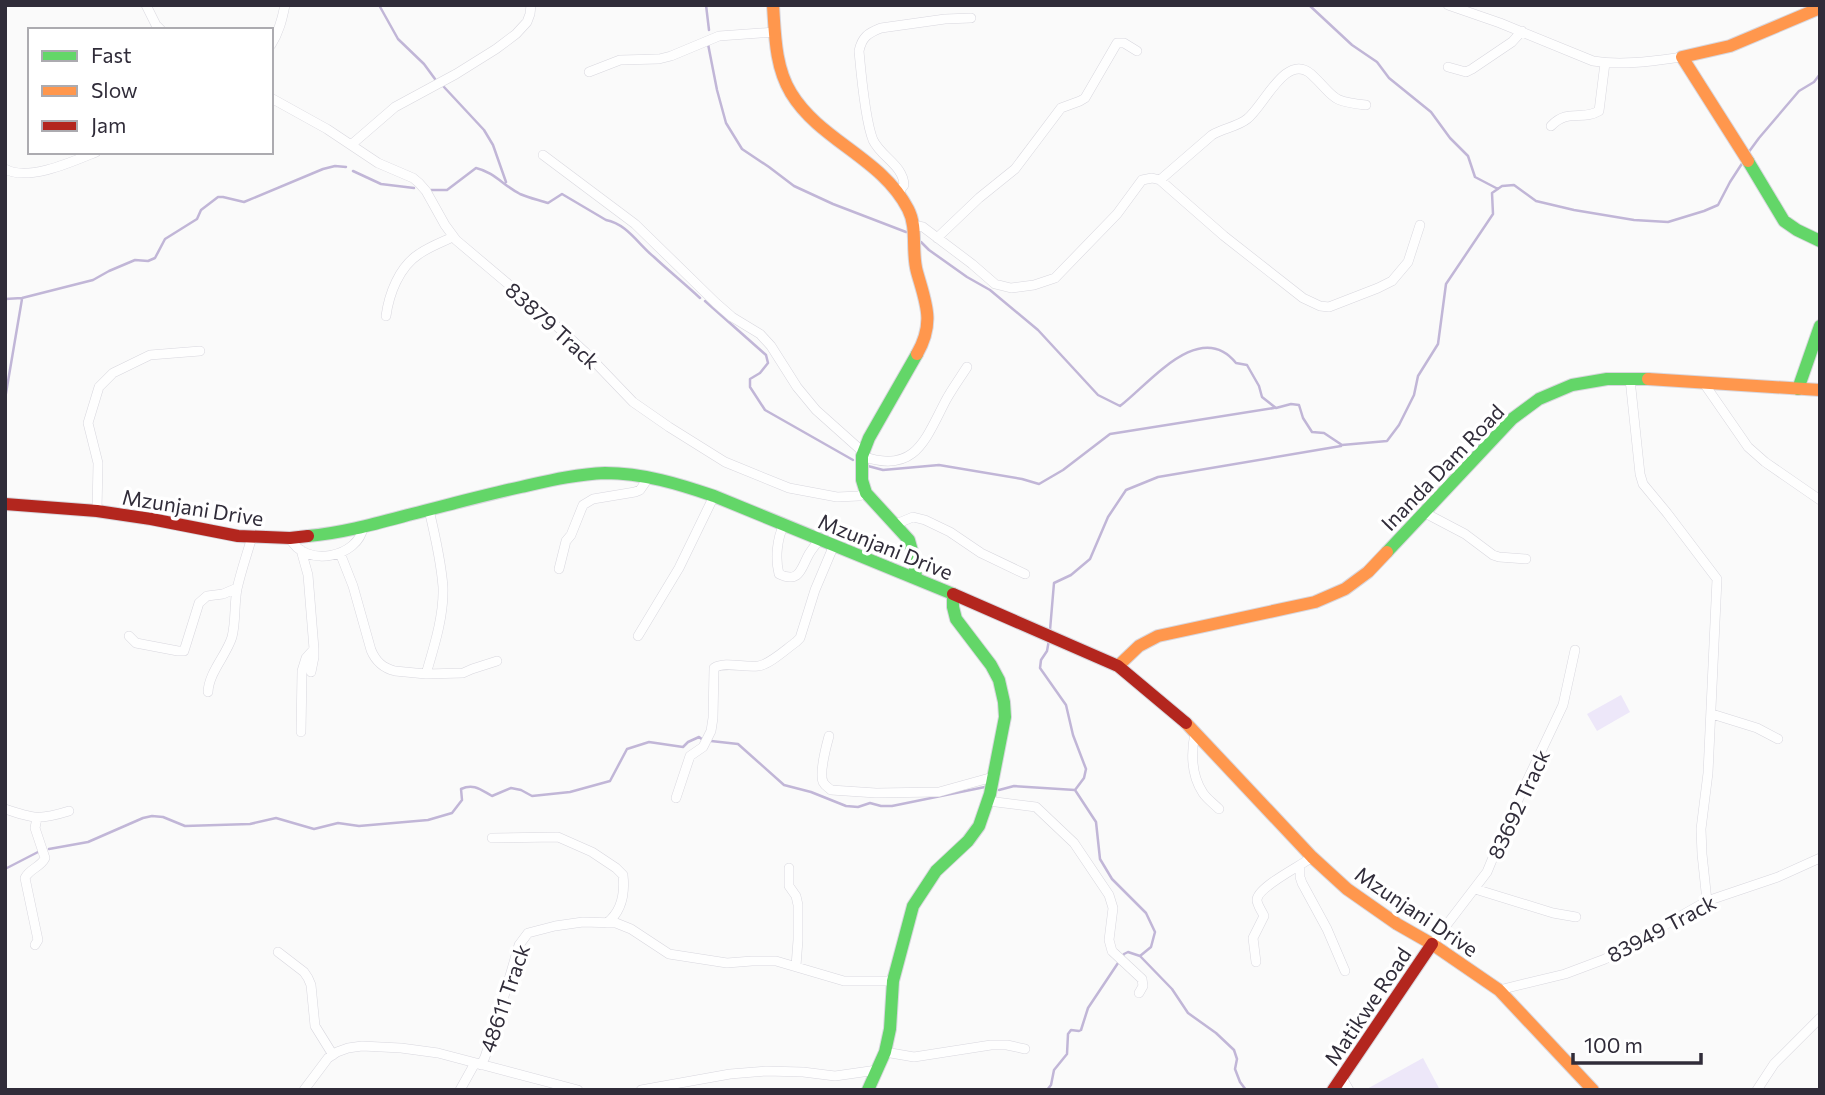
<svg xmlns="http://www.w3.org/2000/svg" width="1825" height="1095" viewBox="0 0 1825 1095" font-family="Commissioner,sans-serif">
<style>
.green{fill:#ede7f9}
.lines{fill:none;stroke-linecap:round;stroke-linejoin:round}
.stream{stroke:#c1b6d7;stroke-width:2.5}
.street-casing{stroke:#d8d7de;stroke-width:10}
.fast-casing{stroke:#d8d7de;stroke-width:14}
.slow-casing{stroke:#d8d7de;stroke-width:14}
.jam-casing{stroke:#d8d7de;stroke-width:14}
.street{stroke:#fefefe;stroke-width:9}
.fast{stroke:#63d668;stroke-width:12}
.slow{stroke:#ff974d;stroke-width:12}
.jam{stroke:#b3261e;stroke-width:12}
.labels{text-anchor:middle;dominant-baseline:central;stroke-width:7;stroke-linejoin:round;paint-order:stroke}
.street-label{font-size:21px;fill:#302c39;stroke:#fff}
</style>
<rect width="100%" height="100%" fill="#fafafa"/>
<!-- green -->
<path class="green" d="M1621,695L1630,712L1597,731L1587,714Z
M1423,1058L1440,1090H1365Z"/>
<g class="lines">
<!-- stream -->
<path class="stream" d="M379,5L398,39L424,64L435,79
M706,5L709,30
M1309,5L1352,45L1377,62L1389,78L1431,112L1450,138L1468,156L1475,177L1498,189
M708,44L717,90L726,123L742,149L769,167L794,186L833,204L906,232
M444,87L484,130L493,145L506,182
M1748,153L1759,138L1799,91L1814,82L1820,74
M353,171L381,184L414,188
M431,190H447L476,168C494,172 504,186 520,194C529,198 539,200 548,203L562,194L606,220C627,224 638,244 654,257C669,271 685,284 700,298
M921,242L929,250L967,277L990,290L1038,330L1098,395L1120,406C1149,384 1200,318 1236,363L1247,365L1259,386L1262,397L1276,408L1291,404L1299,405L1303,418L1312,432L1324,433L1342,445L1387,441L1399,425L1414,395L1418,376L1438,344L1446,284L1493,214L1492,193L1502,186L1514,185L1536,201L1574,210L1634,220L1668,222L1704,211L1718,205L1730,182L1743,162
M5,299L22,298L93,280L109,271L135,260L148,261L155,258L165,239L197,219L201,210L218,197H223L244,202L323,169L335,166L346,167
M705,301L766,355L768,363L760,373L750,379V387L765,410L853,460
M5,399L22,299
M868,466L883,470L939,465L1022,479L1039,484L1063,470L1110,434L1274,408
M1050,630L1054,583L1071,575L1090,559L1108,517L1126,490L1158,477L1341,446
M1049,640L1047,651L1041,660L1040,668L1066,705L1073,735L1086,769L1084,778L1075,790L1096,822L1100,859L1112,879L1146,913L1155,932L1151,947L1140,956
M711,741L738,744L784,785L811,792L846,806L858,807L870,803L881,806H892L985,787
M999,790L1014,786L1075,790
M49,849L88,842L143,818L152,816L163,817L185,826L250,824L276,818L314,829L338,823L359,826L428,820L452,813L462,800L461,789C474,783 481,790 492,796L511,788L521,790L532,796L570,792L610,781L627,749L649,742L683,747L688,742L699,737L703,740
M5,869L38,852
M1047,1090L1051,1085L1054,1070L1067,1054L1068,1034L1071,1030L1079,1031L1081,1030L1088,1008L1124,954L1128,952L1140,956L1172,989L1188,1013L1216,1033L1234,1050L1237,1059L1235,1069L1240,1082L1246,1090"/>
<defs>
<path id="street" d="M146,5L156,25L161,30
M1448,5L1500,23L1593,61C1622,66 1653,61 1682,57
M271,45C279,32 282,20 285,5
M1448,67L1466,72L1472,69L1512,42L1522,31
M589,72L620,60L659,59L671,56L719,36L775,32
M271,98L327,129L378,163L413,178L419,183L426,191L445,225L456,240L539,310L585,352L633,402L669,427L725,462L789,488L837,497L859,496L866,493
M1551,126C1568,108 1582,121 1599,111L1605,63
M351,145L395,107L456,74L496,49L516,34L527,22L530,14L531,5
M543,155L635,224L716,303L732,317L760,334L771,346L797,387L816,410L863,452
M5,169C28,182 74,161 96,152
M1160,180L1212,135C1223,128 1237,127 1247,119C1264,106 1286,52 1311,74C1336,97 1328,101 1366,105
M898,193L904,185C903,165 881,157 873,140C865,120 861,73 859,51C862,37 868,33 881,28L945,19L971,18
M913,225L923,227L972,264L995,284L1011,288L1034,285L1055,278L1117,214L1142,180L1152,178L1160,180L1224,236L1303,298L1320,306L1329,307L1378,288L1392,281L1408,262L1420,225
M937,238L979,198L1015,169L1061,108L1080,101L1085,98L1117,43H1124L1137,51
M386,316C389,294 399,267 419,254C429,247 442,242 453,237
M1630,379L1640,474L1643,484L1667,513L1717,579L1708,773L1701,829L1702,854L1707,901
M1703,382L1748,447L1765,462L1820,500
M862,456C915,475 925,440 946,400C952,389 960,378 967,367
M97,511L98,463L88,423L99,387L113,373L150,355L200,351
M1425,513L1465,534L1493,555L1499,557L1526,559
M784,524C777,539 775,558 779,574C800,584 801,568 809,554C812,549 816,544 820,539
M896,524L913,517L925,520L950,532L981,553L1025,574
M290,538C305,569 359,557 363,527
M301,550L308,575L314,649L306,658L302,671L301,732
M340,553L353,586L371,650C376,662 383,668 395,671L426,674L463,673L472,669L497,661
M559,569L566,541L571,535L583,505L593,499L635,492L640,490L649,477
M129,636L136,643L178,651H184L199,603L207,596L223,594L237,588
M638,636L679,568L714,496
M311,672L314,657V649
M426,674C434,647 444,616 443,587C441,561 435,535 429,510
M208,692C209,672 226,656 232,637C236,621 234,605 237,589C241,571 247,554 252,537
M1712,714L1757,728L1778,739
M1195,733C1191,753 1191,775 1203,793C1207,799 1214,804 1219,809
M829,736C826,747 819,772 823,782C825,786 828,787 831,790L876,793L939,792L993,777
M676,798L690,756L703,747L711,731L713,718L714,668C725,661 744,668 758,666C769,665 786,649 796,642L800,638L815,590L834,545
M988,801L1036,807L1074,843L1109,895L1113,908L1109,940L1112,951L1142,979L1143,986L1139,993
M5,809C34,819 40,820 69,811
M492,838L558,837L592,852L616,868L623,875C625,893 622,911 607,923
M1300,866V877L1302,883L1327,929L1345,971
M789,868V886L796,896L798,905V940L796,966
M1475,889L1553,913L1576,917
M1432,944L1487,872L1509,819L1563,705L1575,650
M35,945L38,940L25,878C29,869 41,867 45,858L35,828L37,818
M278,952L304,972L308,978L311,985L315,1026L333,1055
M1256,962L1253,938L1264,916C1262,911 1257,905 1257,900C1257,887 1301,866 1312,857
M1499,990L1565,974L1605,959L1707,901L1778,877L1820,858
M885,1052L914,1057L991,1045H1007L1025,1049
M481,1065L485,1057L500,1010L519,945L528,933L555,926L583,922L616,923L631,929L669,954L727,963L752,961H776L844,981H893
M1342,1078L1349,1090
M304,1090L328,1058L337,1052L348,1048L362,1046L401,1048L438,1053L578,1090
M460,1090L475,1063
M641,1090L730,1074L766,1071L803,1072L835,1076L877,1070
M1757,1090L1774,1064L1820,1018"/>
<path id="fast" d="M1748,161L1784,221L1797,230L1820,241
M1798,389L1820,326
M308,536C343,533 378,523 412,514C448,505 484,495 521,487C548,481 577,474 605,473C643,473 679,484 714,496L953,594
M1387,552L1512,419L1539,399L1572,385L1607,379H1648
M916,578L914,558L909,540L866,493L862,480V456L869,438L917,354
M868,1090L885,1052L890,1029L893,981L913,906L936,871L968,841L979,826L990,794L1005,717L1004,702L999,680L991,665L956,619L953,607V594"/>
<path id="slow" d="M773,5C775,34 775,67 791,93C820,141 882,158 908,209C918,228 911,251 917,272C926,304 935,322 917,354
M1748,161L1682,57L1730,46L1820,8
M1648,379L1820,390
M1118,666L1139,646L1158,636L1315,602L1345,589L1368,572L1387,552
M1186,723L1312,857L1347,889L1397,924L1432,944L1499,990L1593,1090"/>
<path id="jam" d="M5,504L97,511L151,519L238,536L290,538L308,536
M953,594L1118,666L1186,723
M1333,1090L1432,944"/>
</defs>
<!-- street casing -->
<use href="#street" class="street-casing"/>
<!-- fast casing -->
<use href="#fast" class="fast-casing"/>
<!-- slow casing -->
<use href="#slow" class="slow-casing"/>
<!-- jam casing -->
<use href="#jam" class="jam-casing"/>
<!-- street -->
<use href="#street" class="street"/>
<!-- fast -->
<use href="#fast" class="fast"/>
<!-- slow -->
<use href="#slow" class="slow"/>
<!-- jam -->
<use href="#jam" class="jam"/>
</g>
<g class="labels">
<!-- street labels -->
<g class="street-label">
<text transform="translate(553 325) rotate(42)">83879 Track</text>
<text transform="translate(1442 467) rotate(-46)">Inanda Dam Road</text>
<text transform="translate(193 507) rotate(9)">Mzunjani Drive</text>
<text transform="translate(886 546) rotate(22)">Mzunjani Drive</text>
<text transform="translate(1518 804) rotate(-65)">83692 Track</text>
<text transform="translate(1417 911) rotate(34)">Mzunjani Drive</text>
<text transform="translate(1661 928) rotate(-28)">83949 Track</text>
<text transform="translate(504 998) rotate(-71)">48611 Track</text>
<text transform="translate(1367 1006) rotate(-56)">Matikwe Road</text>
</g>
</g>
<!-- border -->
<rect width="1825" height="1095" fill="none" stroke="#302c39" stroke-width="14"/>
<!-- legend -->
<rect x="28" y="28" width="245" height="126" fill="#ffffff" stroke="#acabb0" stroke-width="2"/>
<rect x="42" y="51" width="35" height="10" fill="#63d668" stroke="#acabb0" stroke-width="2"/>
<text x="91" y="63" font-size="21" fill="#302c39">Fast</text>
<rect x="42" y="86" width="35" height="10" fill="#ff974d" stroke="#acabb0" stroke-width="2"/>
<text x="91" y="98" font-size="21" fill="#302c39">Slow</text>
<rect x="42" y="121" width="35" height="10" fill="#b3261e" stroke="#acabb0" stroke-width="2"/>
<text x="91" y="133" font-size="21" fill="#302c39">Jam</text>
<!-- scale -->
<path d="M1573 1053v10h128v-10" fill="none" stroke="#302c39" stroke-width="3.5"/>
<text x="1584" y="1053" font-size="21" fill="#302c39" stroke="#ffffff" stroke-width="5" paint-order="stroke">100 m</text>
</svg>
